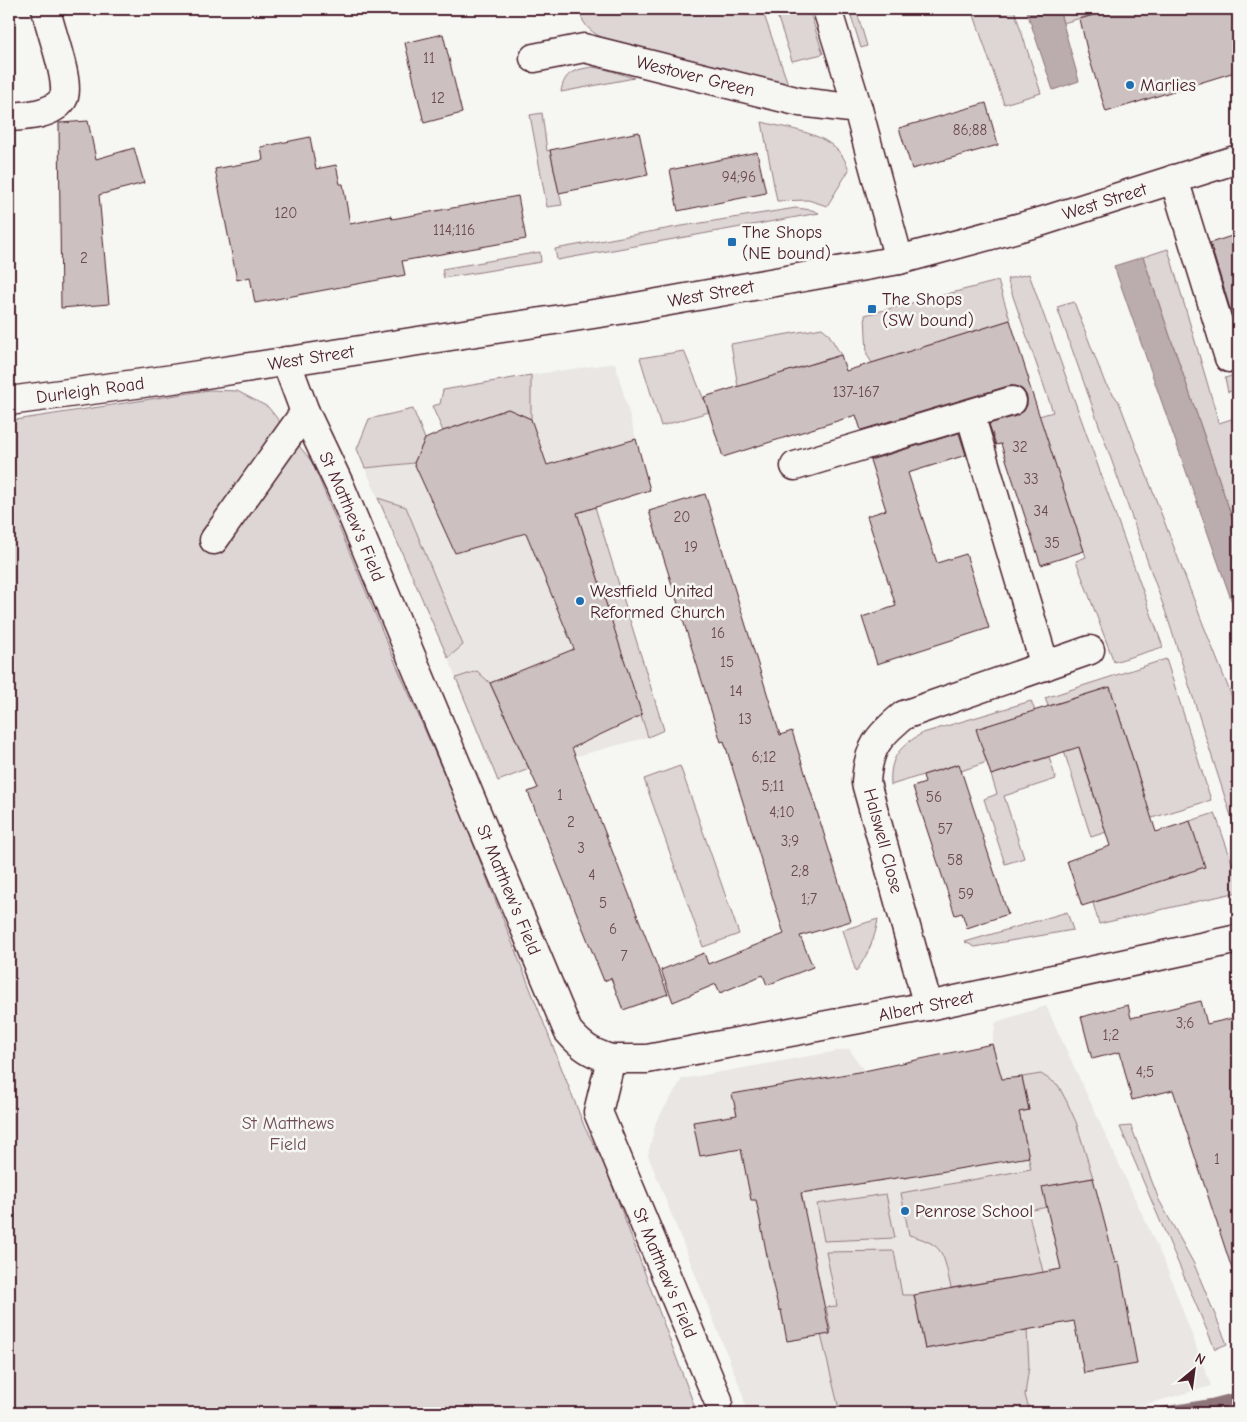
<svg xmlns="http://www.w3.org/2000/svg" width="1247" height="1422" viewBox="0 0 1247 1422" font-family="'Comic Neue',sans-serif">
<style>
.built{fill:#e9e6e3}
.green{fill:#ddd6d5;stroke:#947a80}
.water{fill:#bbadae;stroke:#8e747a}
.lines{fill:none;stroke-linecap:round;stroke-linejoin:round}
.stream{stroke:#8e747a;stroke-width:12}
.building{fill:#ccc1c0;stroke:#4a1f2b}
.minor-casing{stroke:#4a1f2b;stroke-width:31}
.minor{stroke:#f6f6f2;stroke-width:28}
.poi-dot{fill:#1f6fb2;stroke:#f6f6f2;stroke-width:2}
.labels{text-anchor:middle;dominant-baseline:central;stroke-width:5;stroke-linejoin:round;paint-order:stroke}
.number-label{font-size:15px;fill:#6a4850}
.street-label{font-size:18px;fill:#4a1f2b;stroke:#f6f6f2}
.poi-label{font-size:18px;fill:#4a1f2b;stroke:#f6f6f2;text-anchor:start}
.park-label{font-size:18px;fill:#6f4d56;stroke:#f6f6f2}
</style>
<rect width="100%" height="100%" fill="#f6f6f2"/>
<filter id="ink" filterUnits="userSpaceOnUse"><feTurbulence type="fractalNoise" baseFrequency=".02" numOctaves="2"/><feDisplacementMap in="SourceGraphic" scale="10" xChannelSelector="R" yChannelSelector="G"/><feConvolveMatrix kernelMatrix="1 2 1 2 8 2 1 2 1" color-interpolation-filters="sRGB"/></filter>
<g filter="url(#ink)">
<!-- built -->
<path class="built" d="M615,363L636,439L547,465L531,419V375Z
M414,463L455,553L526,533L574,649L490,683L477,671L456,678L448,658L463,645L406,507L378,498L365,468Z
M642,715L648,737L529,769Z
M1046,1006L1166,1266L1211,1386L1115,1413H747L742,1392L648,1155L656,1122L682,1079L849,1049L864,1071L992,1044L996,1022Z"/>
<!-- green -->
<path class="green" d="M590,9H762L788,84L733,72L601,37C588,30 584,25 579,11Z
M775,9H809L823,54L792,61Z
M849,9H856L867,46L861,48Z
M972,9H1014L1041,93L1004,104Z
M1059,9H1113L1063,23Z
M592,67L605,69L634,78L561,92C564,72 574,70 592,67Z
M542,113L547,151L550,150L562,205L547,207L530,115Z
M762,122C795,131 837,132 849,170L827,206L808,200L777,201Z
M796,208L812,210L819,213L557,260L555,249L682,226Z
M1168,249L1219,423L1238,417V535L1143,257Z
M540,252L541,262L444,278L442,269Z
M1029,274L1163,647L1114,662L1076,561L1086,557L1039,416L1053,412L1007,279Z
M998,281L1010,320L872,363L867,355L865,315Z
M1074,302L1105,383L1119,402L1203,624L1238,712V838L1167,616L1057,307Z
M822,328L828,333L841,355L738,387L731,344Z
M684,351L709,412L661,426L640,358Z
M1238,374V389L1228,392L1225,378Z
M531,375V419L508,409L443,431L432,406L440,404L443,390Z
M209,390L237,391L268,407L312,462L396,664L462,815L585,1128L603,1161L697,1413H9V421Z
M413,409L425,439L414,463L365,468L357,449L369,419Z
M378,498L406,507L463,645L448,658Z
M595,507L664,730L648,737L577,513Z
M1166,659L1211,800L1142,821L1145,797L1110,687L1048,706L1045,698Z
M477,671L490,683L529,769L498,781L456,678Z
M1031,701L1035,711L977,729L987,762L961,771L958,764L891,785C889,757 900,746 923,733Z
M1073,728L1099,812L1116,829L1091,837L1058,732Z
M1049,757L1056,779L1004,796L1024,858L1005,864L984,799L997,794L991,775Z
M680,766L739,934L703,947L644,779Z
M1215,813L1238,880V892L1099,924L1093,903L1204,867L1190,821Z
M1067,912L1073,930L975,947L965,942Z
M878,919C875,940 867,955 856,972L843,930Z
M1041,1074L1058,1085L1067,1102L1076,1122L1093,1178L1043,1187L1047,1207L1028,1211L1047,1288L1016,1277L951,1288C943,1254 946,1245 909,1235L901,1193L1031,1169L1019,1112L1029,1110L1022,1077Z
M1131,1126L1159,1200L1194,1264L1227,1344L1215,1349L1120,1127Z
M886,1194L895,1238L824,1241L817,1204Z
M894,1251L902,1295H914L925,1349L1027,1330L1029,1366L1025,1395L1030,1413H840L821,1335L831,1333L826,1307L837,1306L826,1252Z"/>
<!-- water -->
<path class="water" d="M1026,9H1059L1079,81L1053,90Z
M1143,257L1238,535V619L1114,266Z"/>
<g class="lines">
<!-- stream -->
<path class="stream" d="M1162,1413L1211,1405L1238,1398"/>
</g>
<!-- building -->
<path class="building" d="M1113,9H1238V71L1106,112L1088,54L1080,19Z
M443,34L462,113L424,123L405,43Z
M986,103L998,145L912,169L899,128Z
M88,121L96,159L134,148L144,183L99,195L109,304L61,308L59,123Z
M639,132L648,175L559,193L550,150Z
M310,137L316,169L336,165L340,184H343L350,224L391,216L392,219L518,196L526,239L402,261L405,275L255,303L250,277L237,280L215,169L263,160L261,147Z
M757,152L766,193L678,211L670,170Z
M1238,234V335L1210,243Z
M1010,320L1029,380L1028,381L1084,551L1041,565L1001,444L996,445L989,424L1016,416L1024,411L1027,405V397L1023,390L1016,386H1008L861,430L856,415L723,457L704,397L841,355L846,371Z
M508,409L531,419L547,465L636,439L650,490L577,513L642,715L572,748L668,994L623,1010L611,978L604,981L528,792L538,788L490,683L574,649L526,533L455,553L414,463L425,439L443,431Z
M959,433L966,455L908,473L937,563L966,554L989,628L877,664L862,617L896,606L867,516L886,510L870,460Z
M705,494L780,735L792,731L851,921L800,936L813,967L767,985L763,975L720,993L716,984L673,1002L661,970L704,953L708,964L784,934L724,741L721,742L649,511Z
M1110,687L1156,832L1190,821L1205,867L1082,906L1067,861L1110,846L1079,747L991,775L976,729Z
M959,764L1008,914L967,928L962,913L955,915L913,787L925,783L923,775Z
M1201,1001L1207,1024L1238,1017V1271L1233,1272L1173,1090L1132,1100L1120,1052L1092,1059L1081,1017L1128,1005L1131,1018Z
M992,1044L1002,1079L1022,1077L1029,1110L1019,1112L1029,1157L904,1178L903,1177L801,1193L830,1334L787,1341L781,1310H779L772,1281L756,1200H751L741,1149L700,1156L693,1122L737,1115L732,1094L864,1071Z
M1093,1178L1115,1263L1119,1262L1137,1364L1084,1373L1074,1321L925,1349L914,1295L1061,1269L1042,1187Z"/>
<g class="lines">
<defs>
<g id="minor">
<path d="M827,9L858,109L899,260"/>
<path id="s1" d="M534,58L584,48L800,102L858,109"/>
<path d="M9,117C26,116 52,115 63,99C72,86 49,27 46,9"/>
<path d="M1174,179L1229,358L1238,356"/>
<path id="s2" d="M286,361L305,412L340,486L568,1031C582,1047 591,1053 611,1059L598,1112L718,1400"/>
<path id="s3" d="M9,401L173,379L619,310L899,260L1043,221L1238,159"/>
<path d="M970,414L1045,666"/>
<path d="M795,466L1012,401"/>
<path d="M214,540L305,412"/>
<path d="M928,1006L866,783C868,748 878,736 904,715L1090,650"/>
<path id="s4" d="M611,1059H647L928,1006L1238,939"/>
</g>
</defs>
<!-- minor casing -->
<use href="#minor" class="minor-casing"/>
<!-- minor -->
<use href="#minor" class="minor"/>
</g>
</g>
<!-- markers -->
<g class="poi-dot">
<circle cx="1130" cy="85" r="5"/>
<rect x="727" y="237" width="10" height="10" rx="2.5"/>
<rect x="867" y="304" width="10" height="10" rx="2.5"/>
<circle cx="580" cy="601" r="5"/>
<circle cx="905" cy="1211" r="5"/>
</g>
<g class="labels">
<!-- number labels -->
<g class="number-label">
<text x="429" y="58">11</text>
<text x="438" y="98">12</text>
<text x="970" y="130">86;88</text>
<text x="739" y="177">94;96</text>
<text x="286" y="213">120</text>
<text x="454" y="230">114;116</text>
<text x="84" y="258">2</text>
<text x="856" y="392">137-167</text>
<text x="1020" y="447">32</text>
<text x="1031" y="479">33</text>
<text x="1041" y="511">34</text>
<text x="682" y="517">20</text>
<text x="1052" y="543">35</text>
<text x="691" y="547">19</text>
<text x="718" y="633">16</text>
<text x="727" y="662">15</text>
<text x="736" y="691">14</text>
<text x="745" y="719">13</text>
<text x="764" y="757">6;12</text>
<text x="773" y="786">5;11</text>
<text x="560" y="795">1</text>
<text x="934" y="797">56</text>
<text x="782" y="812">4;10</text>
<text x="571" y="822">2</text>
<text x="945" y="829">57</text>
<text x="790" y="841">3;9</text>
<text x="581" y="848">3</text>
<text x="955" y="860">58</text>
<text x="800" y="871">2;8</text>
<text x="592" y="875">4</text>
<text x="966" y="894">59</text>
<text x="809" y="899">1;7</text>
<text x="603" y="903">5</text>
<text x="613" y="929">6</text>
<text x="624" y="956">7</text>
<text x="1185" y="1023">3;6</text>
<text x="1111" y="1035">1;2</text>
<text x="1145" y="1072">4;5</text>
<text x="1217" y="1159">1</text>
</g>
<!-- street labels -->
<g class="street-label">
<text stroke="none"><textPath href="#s1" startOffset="166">Westover Green</textPath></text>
<text stroke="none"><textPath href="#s3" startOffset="1115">West Street</textPath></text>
<text stroke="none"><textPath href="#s3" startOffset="710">West Street</textPath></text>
<text stroke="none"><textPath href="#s3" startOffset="305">West Street</textPath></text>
<text stroke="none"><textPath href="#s3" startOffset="82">Durleigh Road</textPath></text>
<text stroke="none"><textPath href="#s2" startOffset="169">St Matthew's Field</textPath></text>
<text transform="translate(883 841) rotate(75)">Halswell Close</text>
<text stroke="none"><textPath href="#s2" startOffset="574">St Matthew's Field</textPath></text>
<text stroke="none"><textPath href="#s4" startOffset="320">Albert Street</textPath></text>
<text stroke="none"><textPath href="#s2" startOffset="1008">St Matthew's Field</textPath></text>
</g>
<!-- poi labels -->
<g class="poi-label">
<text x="1140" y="85">Marlies</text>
<text x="742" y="232">The Shops<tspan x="742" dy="21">(NE bound)</tspan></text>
<text x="882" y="299">The Shops<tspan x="882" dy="21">(SW bound)</tspan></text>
<text x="590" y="591">Westfield United<tspan x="590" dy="21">Reformed Church</tspan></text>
<text x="915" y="1211">Penrose School</text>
</g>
<!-- park labels -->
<g class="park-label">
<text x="288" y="1123">St Matthews<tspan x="288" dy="21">Field</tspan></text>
</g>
</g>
<!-- margin -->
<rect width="1247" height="1422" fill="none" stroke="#f6f6f2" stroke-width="30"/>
<rect x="15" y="15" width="1217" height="1392" fill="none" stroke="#4a1f2b" stroke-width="2" filter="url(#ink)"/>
<!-- north arrow -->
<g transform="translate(1194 1370) rotate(29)" stroke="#f6f6f2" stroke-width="4" paint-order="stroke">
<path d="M0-4L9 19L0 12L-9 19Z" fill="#4a1f2b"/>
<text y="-8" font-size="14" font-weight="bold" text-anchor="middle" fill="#4a1f2b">N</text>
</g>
</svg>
